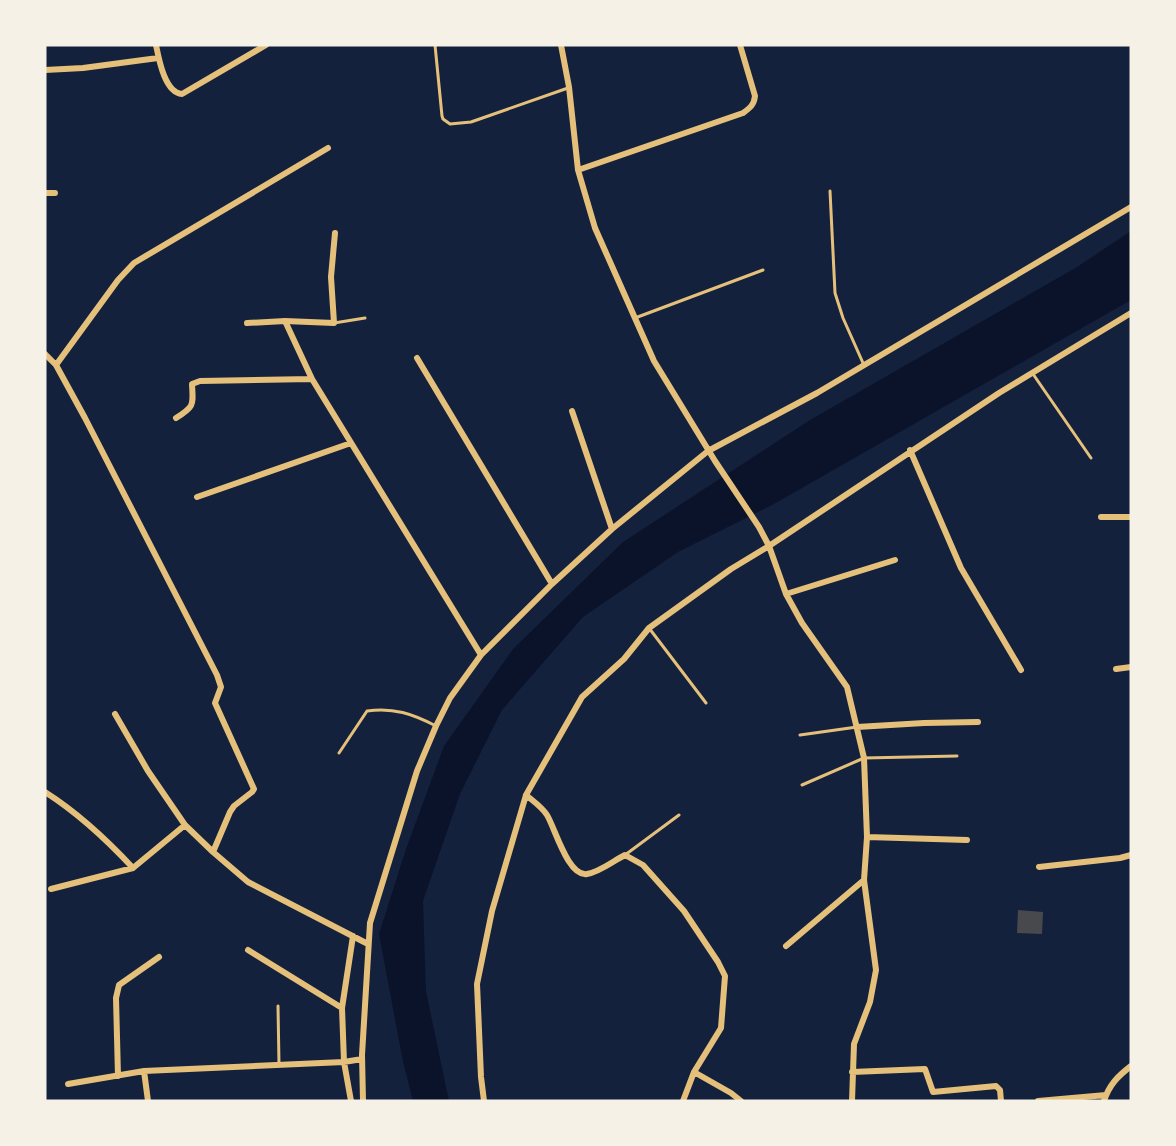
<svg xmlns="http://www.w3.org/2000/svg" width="1176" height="1146" viewBox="0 0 1176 1146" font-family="Roboto,sans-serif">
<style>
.water{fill:#0b132b}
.building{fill:#48494c}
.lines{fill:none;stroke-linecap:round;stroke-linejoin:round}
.service{stroke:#e5c07b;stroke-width:3}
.minor{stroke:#e5c07b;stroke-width:6}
</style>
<rect width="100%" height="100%" fill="#14213d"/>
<!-- water -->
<path class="water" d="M1131,231V300L774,504L678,552L583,617L502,710L460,794L423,901L426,991L449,1101H413L403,1062L379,934L406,849L444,746L513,649L623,542L810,420L1077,267Z"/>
<!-- building -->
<path class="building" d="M1018,910L1043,912L1042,934L1017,933Z"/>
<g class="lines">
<!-- service -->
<path class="service" d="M435,45L442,116L443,119L450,124L471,122L568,88
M830,191L835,293L843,318L863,363
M635,318L763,270
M334,323L365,318
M1033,374L1091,458
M649,628L706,703
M800,735L857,727
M339,753L367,711C393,707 413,714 436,726
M802,785L864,758L957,756
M625,855L679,815
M278,1006L279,1064"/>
<!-- minor -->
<path class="minor" d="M156,45C159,60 165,93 182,94L266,45
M561,45L569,87L578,170L595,228L654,361L715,461L759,527L769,546L786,594L802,623L847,687L864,758L867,837L864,880L876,970L870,1002L854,1044L852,1101
M45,70L83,68L158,58
M578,170L743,113C750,108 754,105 755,96L740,45
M45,193H55
M285,321L312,379L481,655
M247,323L285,321L334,323L331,277L335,233
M45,354L56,365L85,418L217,675L221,687L215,703L254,789L252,792L234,806L230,812L213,852
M417,358L552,584
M56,365L118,280L134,263L328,148
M572,411L612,529
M176,418C195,406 193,405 192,384L200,381L312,379
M910,450L961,568L1021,670
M197,497L351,443
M1101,517H1131
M786,594L895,560
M1116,669L1131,667
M115,714L148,771L185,825L213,852L248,882L368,944
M857,727L924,723L978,722
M45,792C78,813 107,840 133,868
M526,795C533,801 542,807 547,815C555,828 568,877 587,874C600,872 613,861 625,855L643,865L684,911L718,962L725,976L721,1028L694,1072L683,1101
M867,837L967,840
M1039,867L1120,858L1131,855
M51,889L133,868L185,825
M786,946L864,880
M248,950L342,1008L344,1062L351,1101
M342,1008L353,936
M144,1071L148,1101
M694,1072L731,1093L741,1101
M852,1072L925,1069L933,1092L996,1086L1000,1090L1001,1101
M118,1076L116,998L119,985L159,957
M68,1084L144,1071L344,1062L362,1059
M363,1101L362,1055L370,923L417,771L436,726L450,698L481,655L552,584L612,529L708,451L817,393L1131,207
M484,1101L481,1077L477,984L492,911L526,795L582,697L624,659L649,628L731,569L769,546L999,393L1131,313
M1038,1101L1106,1095
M1104,1101C1109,1085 1118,1076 1131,1066"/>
</g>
<!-- border -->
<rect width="1176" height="1146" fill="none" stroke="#f6f1e7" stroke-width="93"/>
</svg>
